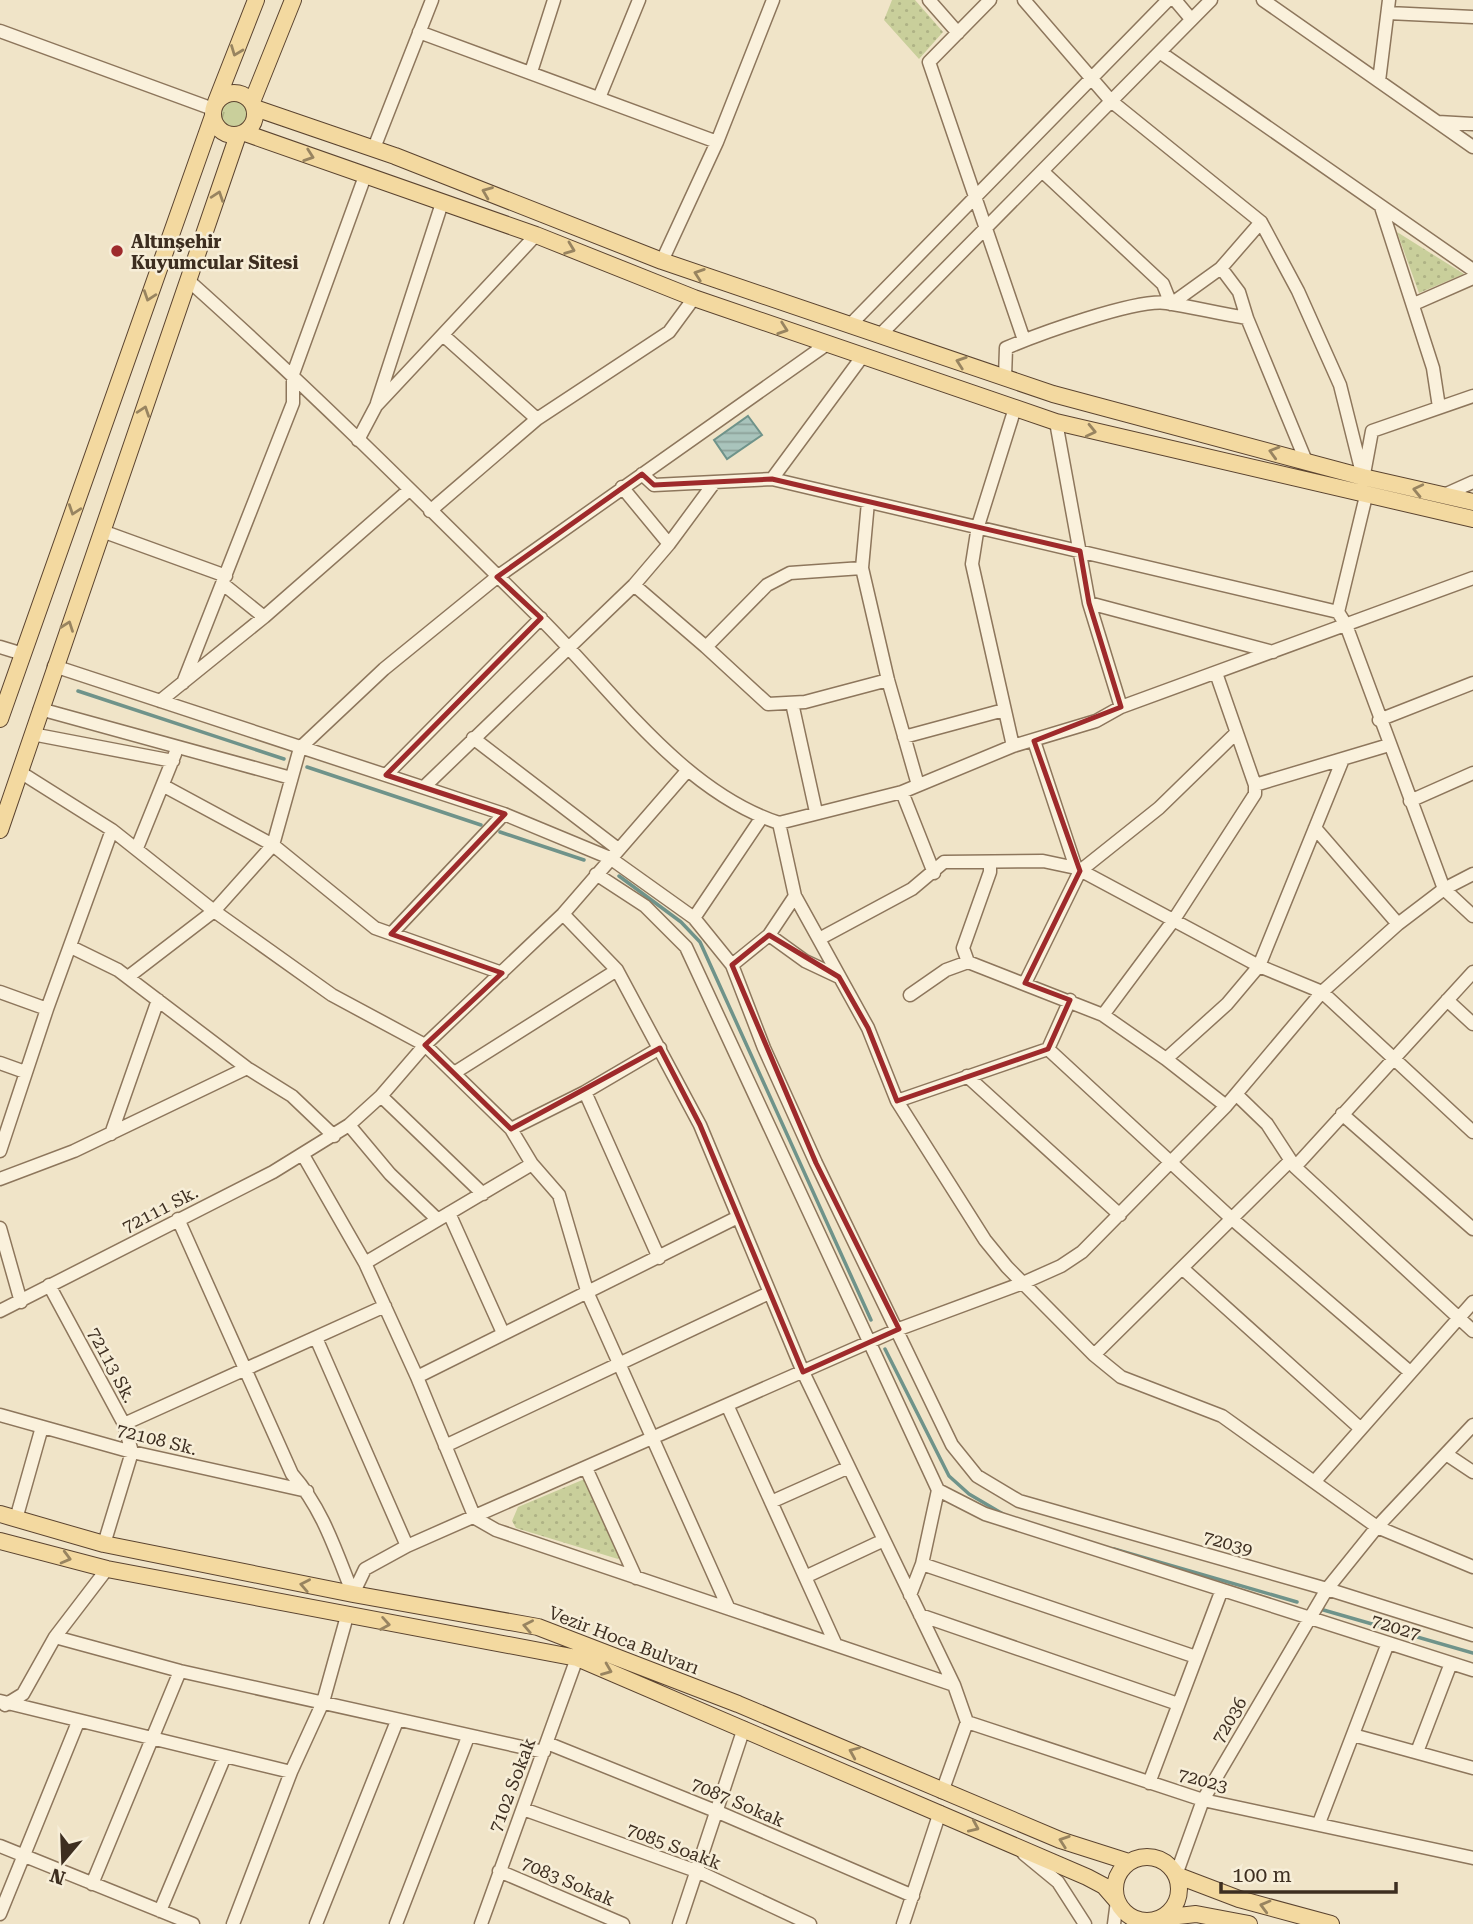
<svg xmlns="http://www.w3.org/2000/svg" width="1473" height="1924" viewBox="0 0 1473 1924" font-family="'Roboto Serif',serif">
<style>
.grass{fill:url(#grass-tufts)}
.park{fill:url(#park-dots)}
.water{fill:url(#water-rules);stroke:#6f938a;stroke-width:2}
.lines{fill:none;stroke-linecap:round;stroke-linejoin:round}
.stream{stroke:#6f938a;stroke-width:3.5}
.minor-casing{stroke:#8d765c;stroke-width:15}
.major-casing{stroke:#5b4430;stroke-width:18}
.minor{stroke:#faf1dc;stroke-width:12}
.major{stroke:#f3d9a0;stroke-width:16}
.oneway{stroke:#988460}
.marked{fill:none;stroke:#9e2a2b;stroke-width:5;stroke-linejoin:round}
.poi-dot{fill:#9e2a2b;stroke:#f7eed8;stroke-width:2.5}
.labels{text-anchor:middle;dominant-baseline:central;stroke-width:5;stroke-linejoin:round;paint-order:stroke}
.poi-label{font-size:18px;font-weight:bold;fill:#3d2e20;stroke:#f7eed8;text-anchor:start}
.street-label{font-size:18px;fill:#3d2e20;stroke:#f7eed8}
</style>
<defs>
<pattern id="grass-tufts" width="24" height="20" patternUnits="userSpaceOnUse" patternTransform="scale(1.75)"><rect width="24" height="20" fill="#c9cf9b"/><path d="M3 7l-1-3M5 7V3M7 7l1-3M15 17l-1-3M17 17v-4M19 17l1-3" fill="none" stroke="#aeb285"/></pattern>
<pattern id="park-dots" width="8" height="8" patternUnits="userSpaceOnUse" patternTransform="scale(1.75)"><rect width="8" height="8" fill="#c9cf9b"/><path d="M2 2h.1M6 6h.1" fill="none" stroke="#aeb285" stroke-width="1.8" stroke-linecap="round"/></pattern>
<pattern id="water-rules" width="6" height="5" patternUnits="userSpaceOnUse" patternTransform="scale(1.75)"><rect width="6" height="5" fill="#a9c4bc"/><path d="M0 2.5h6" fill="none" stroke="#8ba098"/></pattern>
</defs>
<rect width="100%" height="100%" fill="#f0e4c8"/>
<!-- grass -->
<path class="grass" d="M218 114a15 15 0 1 1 30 0a15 15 0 1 1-30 0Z"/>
<!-- park -->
<path class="park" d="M892,0H915L943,32L919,59L884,20Z
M1397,232L1464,274L1419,293Z
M587,1478L622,1555L618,1559L516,1528L512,1521L518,1507Z"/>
<!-- water -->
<path class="water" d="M748,416L762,435L727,459L714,440Z"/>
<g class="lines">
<!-- stream -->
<path class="stream" d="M78,691L284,759
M307,767L481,825
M500,832L584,860
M619,876L681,922L700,942L871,1320
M885,1349L949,1476L969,1494L1003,1514
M1114,1549L1297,1602
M1320,1609L1473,1653"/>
<defs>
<path id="minor" d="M929,0L958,33
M990,0L929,62L1024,340
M1024,0L1111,101L1261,222L1298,291L1340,385L1363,477
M1175,0L1191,19
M1263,0L1473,147
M1388,13L1473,17
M0,31L213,109
M419,32L717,142
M1161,53L1473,270
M531,72L554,0
M1379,81L1389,0
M599,98L639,0
M1438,122L1473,124
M374,148L432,0
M1042,171L1163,284L1171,304L1221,268L1261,222
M1381,207L1433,368L1439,407
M662,261L717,142L773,0
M1221,268L1239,292L1247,318L1306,461
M189,281C310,389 425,504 540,618C611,688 681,791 779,823L902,792L1013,746L1096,721L1121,707L1473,578
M1414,304L1473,278
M850,325L1168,0
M880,335L1211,0
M444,336L537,419
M1005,377L1006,348C1036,335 1137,298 1167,303C1193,307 1220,314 1247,318
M377,403L442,203
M1056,422L1089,603L1121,707
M358,440L376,406L536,235
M642,474L654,485L772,479L1338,612
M1364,474L1372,431L1473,396
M772,479L862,357
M622,487L669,544
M1444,495L1473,482
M1366,496L1338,612L1346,625L1444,889L1473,916
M868,502L862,568L888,680L918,785
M430,511L537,419L669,332L694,298
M102,531L226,576
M223,584L264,617
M634,585L706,647L767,585L790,573L862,568
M1089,603L1273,652
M0,647L23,654
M706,647L768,704L805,702L888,680
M54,666L504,814L610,858L694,918L732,965L764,1048L816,1163L952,1445L977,1476L1019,1501L1327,1589L1473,1635
M183,683L293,403V374L365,176
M160,701L264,617L409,490
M792,703L816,812
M40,709L291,778
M1379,720L1473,683
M32,734L173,761
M904,737L1004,710
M473,738L618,849
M1034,741L1076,868
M1013,746L972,564L978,526L1015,408
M20,772L112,830L214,911L332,995L425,1045L511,1129L532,1164L559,1195L588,1294L728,1607
M386,775L541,618
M1255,785L1389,745
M164,786L273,845L375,928L502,973
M424,787L634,585L669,544L714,483
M902,792L934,873
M1410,801L1473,773
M779,823L795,896L868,1028L897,1101L1048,1049
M1315,828L1398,924
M137,848L175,754
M596,874L645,906L686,947L938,1490L985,1514L1473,1670
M563,914L617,970L700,1125L803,1372L954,1685L967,1722L1203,1800L1473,1858
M694,918L762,817
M391,934L504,814
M769,935L795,896
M819,939L912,889L944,862L1043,861L1076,868L1259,966L1322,992L1473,1132
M71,947L118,970L247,1068L292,1096L334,1136
M968,962L1103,1015L1166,1059
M732,965L769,935L805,961L839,977
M128,977L214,911L273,845L300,748L384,669L497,577L827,344
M1025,983L1080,871L1159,808L1235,734
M0,992L47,1009
M910,995L946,970L968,962L963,948L990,872V862
M1070,1000L1048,1049L1231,1218L1410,1372
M1447,1000L1473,1024
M1103,1015L1173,921L1255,794V785L1216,673
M0,1063L25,1072
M454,1073L617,970
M967,1076L1120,1215
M1237,1095L1267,1124L1295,1167L1473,1331
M381,1096L483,1194
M897,1101L985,1240L1007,1267L1094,1355L1121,1377L1222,1416L1377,1527L1473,1567
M1226,1106L1166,1059L1227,1004L1259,966L1343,759
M1342,1114L1473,1229
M349,1125L390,1174L437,1219
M511,1129L585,1092
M111,1134L158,1000
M0,1151L47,1009L112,830
M303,1155L365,1263L417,1377L475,1518L496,1530L954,1685
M1295,1167L1473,972
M0,1179L74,1151L247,1068
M449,1213L503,1333
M178,1219L292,1474C323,1509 336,1552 353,1594
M0,1228L21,1302
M659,1258L585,1092L660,1048
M365,1263L532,1164
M1182,1268L1361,1429
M49,1285L124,1424L132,1452L104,1544
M0,1311L273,1172L349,1125L381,1096L425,1045L563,914L687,771
M316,1338L407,1546
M1094,1355L1290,1161
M417,1377L738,1217
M728,1407L835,1643
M0,1415L132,1452L307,1491
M124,1424L385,1306
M445,1446L769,1293
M1446,1454L1473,1472
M586,1468L636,1578
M1315,1481L1473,1302
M771,1502L847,1468
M16,1519L42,1427
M922,1564L1196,1657
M805,1577L884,1540
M353,1594L365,1569L407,1546L899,1329L1023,1283L1061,1266L1082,1252L1226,1106L1322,992L1398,924L1444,889L1473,874
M910,1595L922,1564L938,1490
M920,1615L1178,1704
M55,1637L180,1671L544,1752
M0,1701L291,1772
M5,1705L23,1694L55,1637L107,1569
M1353,1735L1473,1768
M547,1743L718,1812L913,1896
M1417,1752L1451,1663
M1149,1783L1221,1592
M942,1792L967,1722
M523,1809L699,1872L810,1924
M1319,1823L1388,1643
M0,1846L193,1924
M1024,1854L1058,1882L1085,1924
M499,1871L623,1924
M1176,1875L1203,1800L1327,1589L1377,1527L1473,1425
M92,1884L180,1671
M160,1911L225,1756
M0,1914L78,1722
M233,1924L291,1772L323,1702L347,1616
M316,1924L397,1721
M396,1924L468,1737
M481,1924L577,1658
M679,1924L744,1728
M903,1924L940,1812
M1114,1924L1117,1901
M1150,1924L1152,1921"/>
<path id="major" d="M213 114a21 21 0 1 1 42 0a21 21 0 1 1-42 0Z
M216,102L256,0
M252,102L293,0
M255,108L395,156L662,261L1053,394L1363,477L1473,502
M245,133L536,235L694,298L1056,422L1473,519
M0,719L213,116
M0,830L238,135
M0,1514L104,1544L353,1594L538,1627L738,1704L1060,1840L1129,1862
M0,1541L107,1569L577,1658L1087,1877L1104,1886L1117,1901
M1115 1889a32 32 0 1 1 64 0a32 32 0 1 1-64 0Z
M1176,1875L1239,1899L1331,1924
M1161,1918L1196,1914L1249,1924"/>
</defs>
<!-- minor casing -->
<use href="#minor" class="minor-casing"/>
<!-- major casing -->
<use href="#major" class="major-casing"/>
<!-- minor -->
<use href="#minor" class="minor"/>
<!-- major -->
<use href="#major" class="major"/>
</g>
<!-- one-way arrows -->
<defs><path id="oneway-chevron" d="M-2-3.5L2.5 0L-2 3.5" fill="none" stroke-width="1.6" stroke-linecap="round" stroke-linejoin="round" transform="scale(1.75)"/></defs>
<g class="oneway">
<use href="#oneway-chevron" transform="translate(236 51) rotate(111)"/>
<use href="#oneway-chevron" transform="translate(309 156) rotate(19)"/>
<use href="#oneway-chevron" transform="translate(487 192) rotate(-158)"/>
<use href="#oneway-chevron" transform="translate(218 196) rotate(-71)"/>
<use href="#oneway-chevron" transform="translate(570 249) rotate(21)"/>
<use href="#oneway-chevron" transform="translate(699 274) rotate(-161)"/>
<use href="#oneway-chevron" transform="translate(149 296) rotate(109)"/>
<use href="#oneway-chevron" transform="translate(783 329) rotate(19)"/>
<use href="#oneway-chevron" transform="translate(961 362) rotate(-161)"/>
<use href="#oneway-chevron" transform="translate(144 411) rotate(-71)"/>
<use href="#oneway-chevron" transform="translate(1091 431) rotate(13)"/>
<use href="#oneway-chevron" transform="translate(1274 452) rotate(-164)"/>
<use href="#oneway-chevron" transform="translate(1418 490) rotate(-167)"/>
<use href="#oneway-chevron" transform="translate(74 510) rotate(109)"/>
<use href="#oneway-chevron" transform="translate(68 626) rotate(-70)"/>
<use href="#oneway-chevron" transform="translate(66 1558) rotate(15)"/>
<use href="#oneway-chevron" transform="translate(305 1585) rotate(-169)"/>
<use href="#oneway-chevron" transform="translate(385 1624) rotate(10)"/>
<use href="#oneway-chevron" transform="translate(528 1626) rotate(-169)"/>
<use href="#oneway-chevron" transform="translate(607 1670) rotate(22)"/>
<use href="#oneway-chevron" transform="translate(854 1752) rotate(-157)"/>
<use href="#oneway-chevron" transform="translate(974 1827) rotate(24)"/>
<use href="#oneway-chevron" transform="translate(1064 1841) rotate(-161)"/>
<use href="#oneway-chevron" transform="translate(1265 1906) rotate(-165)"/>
</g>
<!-- marked area -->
<path class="marked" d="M642,474L654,485L772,479L1080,551L1089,603L1121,707L1034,741L1080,871L1025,983L1070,1000L1048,1049L897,1101L868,1028L839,977L769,935L732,965L816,1163L899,1329L803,1372L700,1125L660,1048L511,1129L425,1045L502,973L391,934L505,814L386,775L541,618L497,577Z"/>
<!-- markers -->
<circle class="poi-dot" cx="117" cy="251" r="7"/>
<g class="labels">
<!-- poi labels -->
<g class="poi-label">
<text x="131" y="241">Altınşehir<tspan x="131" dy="21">Kuyumcular Sitesi</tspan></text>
</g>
<!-- street labels -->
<g class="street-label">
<text transform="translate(160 1209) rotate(-27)">72111 Sk.</text>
<text transform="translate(112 1365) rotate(62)">72113 Sk.</text>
<text transform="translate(157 1439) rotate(14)">72108 Sk.</text>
<text transform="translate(1228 1543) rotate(16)">72039</text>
<text transform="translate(1396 1627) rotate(17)">72027</text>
<text transform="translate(624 1640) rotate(21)">Vezir Hoca Bulvarı</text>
<text transform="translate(1229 1720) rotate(-60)">72036</text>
<text transform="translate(1203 1780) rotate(15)">72023</text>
<text transform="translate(512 1785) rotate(-69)">7102 Sokak</text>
<text transform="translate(738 1802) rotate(23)">7087 Sokak</text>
<text transform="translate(674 1846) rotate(21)">7085 Soakk</text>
<text transform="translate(568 1881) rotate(23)">7083 Sokak</text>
</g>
</g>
<!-- north arrow -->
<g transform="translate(63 1861) rotate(199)" stroke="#f7eed8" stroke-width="5" paint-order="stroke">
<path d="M0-5L12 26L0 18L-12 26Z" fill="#3d2e20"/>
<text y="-10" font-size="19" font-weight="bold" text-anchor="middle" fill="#3d2e20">N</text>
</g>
<!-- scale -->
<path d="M1221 1882v10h175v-10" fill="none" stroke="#3d2e20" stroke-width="3.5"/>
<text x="1232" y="1882" font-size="21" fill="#3d2e20" stroke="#f7eed8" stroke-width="5" paint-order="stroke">100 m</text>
</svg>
